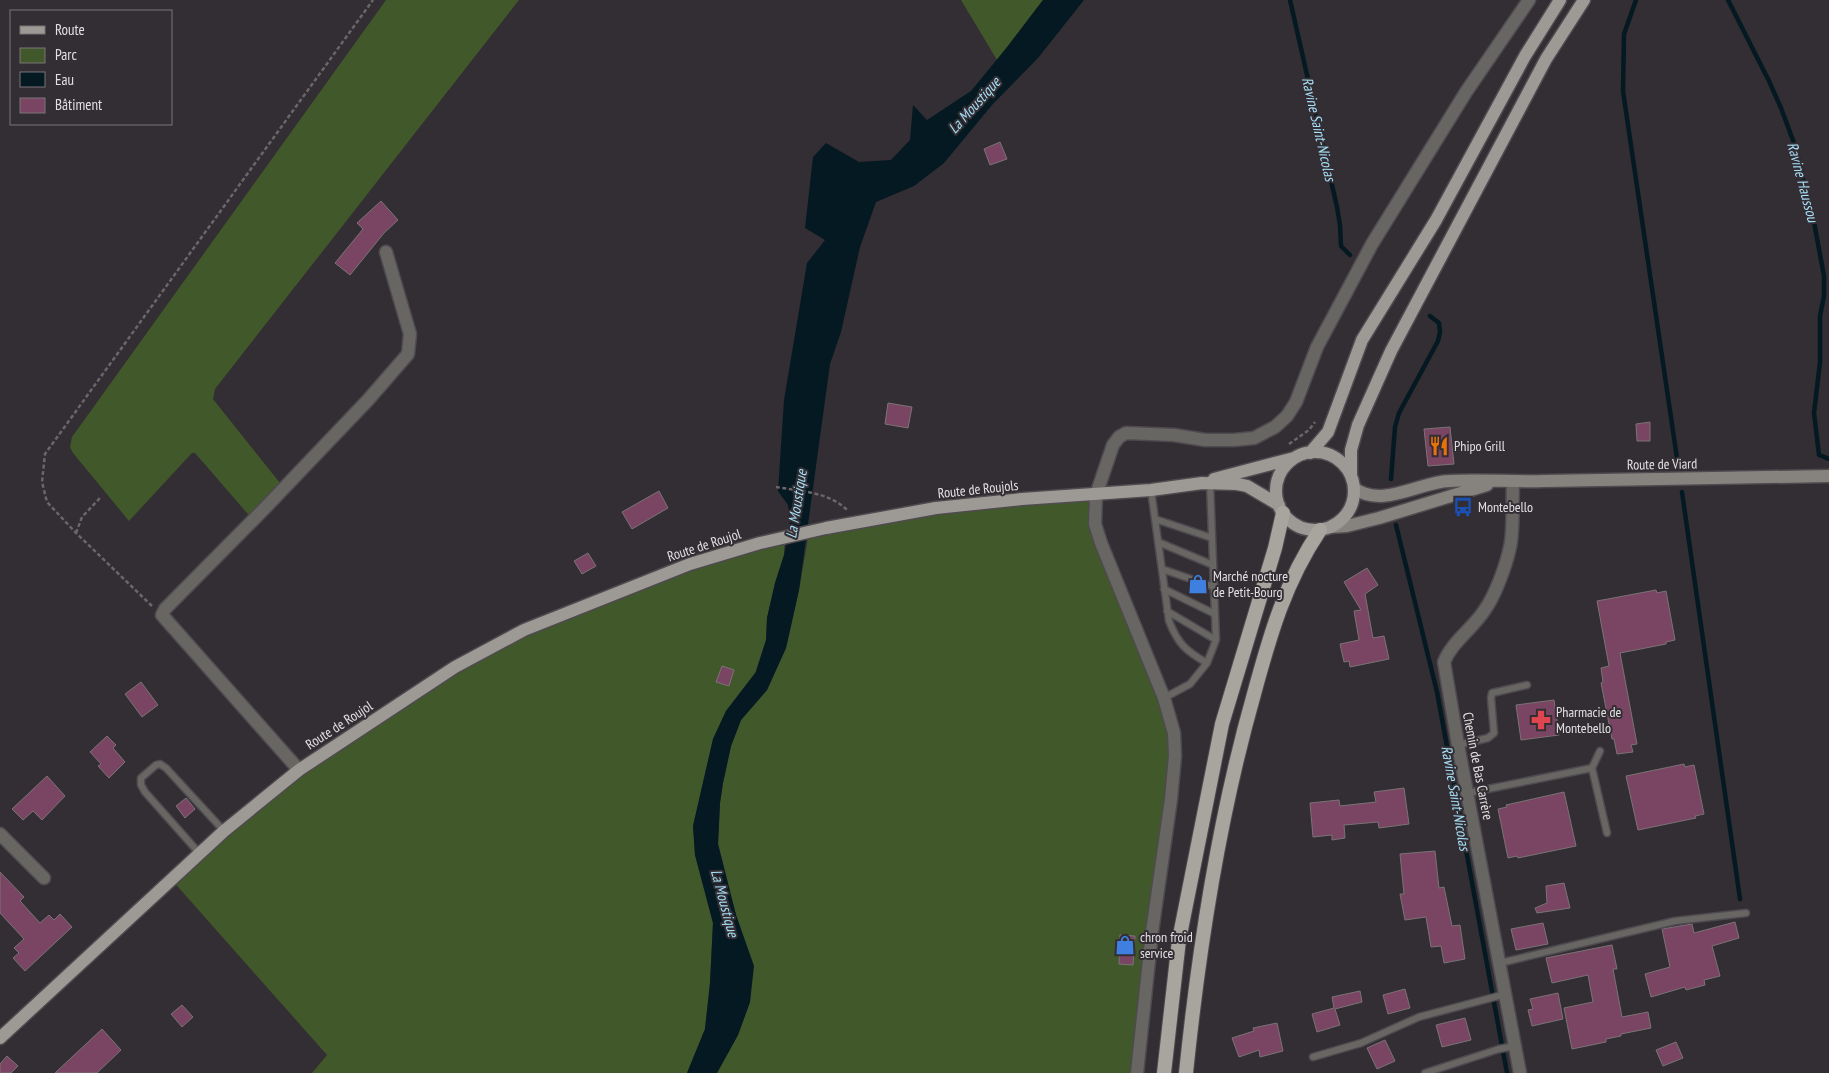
<svg xmlns="http://www.w3.org/2000/svg" width="1829" height="1073" viewBox="0 0 1829 1073" font-family="'PT Sans Narrow',sans-serif">
<style>
.green{fill:#41582a}
.water{fill:#041922}
.lines{fill:none;stroke-linecap:round;stroke-linejoin:round}
.stream{stroke:#041922;stroke-width:4.5}
.building{fill:#7a4562;stroke:#7a7377}
.service-casing{stroke:#4f4a4f;stroke-width:9}
.minor-casing{stroke:#4f4a4f;stroke-width:15}
.secondary-casing{stroke:#4f4a4f;stroke-width:15}
.primary-casing{stroke:#4f4a4f;stroke-width:15}
.trunk-casing{stroke:#4f4a4f;stroke-width:16}
.path{stroke:#6a666a;stroke-width:2.5;stroke-dasharray:4 2.5;stroke-linecap:butt}
.service{stroke:#676663;stroke-width:6}
.minor{stroke:#676663;stroke-width:12}
.secondary{stroke:#86837f;stroke-width:12}
.primary{stroke:#9d9a95;stroke-width:12}
.trunk{stroke:#a8a49e;stroke-width:14}
.labels{text-anchor:middle;dominant-baseline:central;stroke-width:4;stroke-linejoin:round;paint-order:stroke}
.poi-label{font-size:14px;fill:#e3e0e3;stroke:#332e33;text-anchor:start}
.street-label{font-size:14px;fill:#e3e0e3;stroke:#332e33}
.water-label{font-size:15px;font-style:italic;fill:#a6dff8;stroke:#332e33}
</style>
<rect width="100%" height="100%" fill="#332e33"/>
<!-- green -->
<path class="green" d="M386,0H519L215,389L213,399L284,488L253,520L195,453H192L129,521L73,453L70,447L72,437Z
M961,0H1043L997,60Z
M1096,495L1095,524L1174,733L1137,1073H717L738,1035L750,1002L752,962L736,915L718,844L720,803L723,783L731,746L741,720L767,690L786,648L799,590L809,532L1022,499Z
M785,537L784,555L775,583L767,618L766,640L755,673L726,711L713,739L693,826L695,855L713,923L710,983L705,1029L687,1073H312L327,1055L171,879L299,770L455,667L608,597Z"/>
<!-- water -->
<path class="water" d="M1043,0H1084L1038,58L992,105L944,163L914,186L876,202L860,247L841,332L830,364L799,590L786,648L767,690L741,720L731,746L723,783L720,803L718,844L736,915L754,966L750,1002L738,1035L717,1073H687L705,1029L710,983L713,923L695,855L693,826L713,739L726,711L756,672L766,640L767,618L775,583L784,555L790,522L788,505L778,491L784,400L807,263L825,240L805,228L813,157L826,143L859,162L891,160L910,140L913,105L927,120L971,91L1008,46Z"/>
<g class="lines">
<!-- stream -->
<path class="stream" d="M1290,0L1337,207L1340,225L1341,246L1350,255
M1636,0L1624,34L1623,91L1678,465
M1728,0L1769,81L1781,108L1794,143L1814,222L1824,276V296L1820,316V362L1814,413L1819,455L1829,459
M1391,479L1395,427L1399,413L1438,341L1440,332L1439,323L1430,316
M1682,492L1740,899
M1396,525L1437,692L1507,1073"/>
</g>
<!-- building -->
<path class="building" d="M1000,142L1007,159L990,165L984,149Z
M381,201L398,220L384,233L350,275L335,263L363,229L357,223Z
M888,403L912,407L908,428L885,424Z
M1650,422V441H1637L1636,424Z
M1450,427L1454,464L1428,466L1424,429Z
M659,491L668,508L632,529L622,512Z
M588,553L596,566L582,574L574,561Z
M1367,568L1378,585L1365,594L1373,638L1384,636L1389,659L1350,667L1349,661L1344,662L1340,644L1359,640L1354,611L1361,610L1344,582Z
M1656,590L1657,593L1666,591L1675,640L1666,642V644L1620,653L1637,744L1631,745L1633,752L1617,754L1614,739H1612L1601,683L1603,682L1601,668L1609,666L1597,601Z
M722,666L734,670L729,686L716,682Z
M141,682L158,705L142,717L125,694Z
M1554,700L1559,735L1521,740L1516,705Z
M107,736L116,745L113,748L125,762L109,778L98,766L101,764L90,752Z
M1684,764L1685,767L1694,765L1704,814L1695,816L1696,818L1638,830L1626,776Z
M47,776L65,796L42,820L33,811L23,820L12,809Z
M1404,788L1409,824L1379,828L1378,822L1344,825L1345,838L1332,840V835L1313,837L1310,803L1339,800L1340,806L1376,802L1374,792Z
M1564,792L1576,846L1518,858L1517,856L1508,858L1498,809L1507,807L1506,805Z
M186,798L195,809L185,818L176,806Z
M1435,851L1439,888L1444,887L1452,926L1460,925L1465,959L1444,963L1441,946L1431,947L1426,917L1405,920L1400,894H1404L1400,854Z
M0,872L24,897L20,901L40,923L49,915L54,920L60,914L72,927L25,971L13,958L19,953L14,948L24,939L0,913Z
M1564,883L1570,908L1537,913L1535,908L1547,903L1546,886Z
M1735,922L1739,938L1712,946L1720,976L1704,980L1705,985L1686,990L1685,987L1651,997L1645,974L1670,967L1662,929L1692,924L1694,933Z
M1543,923L1548,944L1516,950L1511,929Z
M1120,935L1135,936L1133,965L1119,964Z
M1612,945L1617,969H1613L1622,1017L1648,1012L1651,1028L1621,1034V1036L1606,1039V1042L1572,1049L1564,1008L1593,1002L1588,975L1552,983L1546,958Z
M1405,989L1410,1008L1388,1014L1383,995Z
M1360,991L1362,1002L1335,1009L1340,1025L1317,1032L1312,1014L1334,1008L1332,997Z
M1558,993L1563,1019L1532,1026L1528,1010L1533,1009L1530,999Z
M182,1005L193,1017L182,1027L171,1014Z
M1465,1018L1471,1040L1442,1047L1436,1025Z
M1277,1023L1283,1051L1260,1057L1259,1050L1239,1057L1232,1038L1254,1031L1253,1028Z
M102,1029L121,1050L97,1073H55Z
M1385,1040L1395,1061L1377,1069L1367,1048Z
M1676,1042L1683,1058L1663,1066L1656,1050Z
M7,1056L18,1066L11,1073H0V1064Z"/>
<g class="lines">
<defs>
<path id="service" d="M1151,490L1169,621C1178,644 1186,651 1207,663
M1155,519L1212,538
M1158,542L1213,565
M1162,569L1214,587
M1164,589L1215,614
M1167,611L1216,640
M1164,698L1190,684L1207,663L1216,640L1210,483
M1458,745L1488,738L1494,733L1491,698L1492,693L1527,685
M1592,768L1607,833
M1468,793L1592,768L1600,751
M200,854L145,792L141,785V778L156,765L160,764L166,768L224,831
M1500,963L1675,921L1746,913
M1313,1057L1361,1043L1419,1017L1506,994
M1425,1073L1499,1049L1515,1046"/>
<path id="minor" d="M1513,482C1512,501 1514,530 1510,547C1506,566 1495,596 1484,611C1472,629 1452,642 1444,662L1458,745L1520,1073
M299,770L162,615L165,609L264,509L368,400L408,354L410,334L386,252
M0,834L44,878
M1137,1073L1152,932L1171,799L1175,756L1174,733L1164,698L1101,543L1095,524L1096,495L1113,445L1119,437L1126,433L1174,435L1205,440H1234L1254,438L1275,427L1287,416L1296,402L1317,347L1372,244L1466,92L1529,0"/>
<path id="secondary" d="M1354,488C1382,509 1419,482 1449,481C1480,479 1512,482 1544,481C1639,479 1734,478 1829,476
M1331,527L1347,526L1379,518L1487,485"/>
<path id="primary" d="M1276 491a39 39 0 1 1 78 0a39 39 0 1 1-78 0Z
M1310,453L1328,432L1362,340L1436,220L1525,56L1560,0
M1351,476V450L1358,425L1391,351L1546,59L1584,0
M1214,479L1294,458
M0,1038L224,831L299,770L455,667L524,630L690,564L760,543L826,528L936,508L1022,499L1151,490L1202,483L1237,484L1247,486L1279,505"/>
<path id="trunk" d="M1164,1073L1179,940L1222,724L1275,548L1283,513
M1186,1073C1199,946 1219,817 1254,694C1270,635 1285,582 1320,530"/>
</defs>
<!-- service casing -->
<use href="#service" class="service-casing"/>
<!-- minor casing -->
<use href="#minor" class="minor-casing"/>
<!-- secondary casing -->
<use href="#secondary" class="secondary-casing"/>
<!-- primary casing -->
<use href="#primary" class="primary-casing"/>
<!-- trunk casing -->
<use href="#trunk" class="trunk-casing"/>
<!-- path -->
<path class="path" d="M1289,444L1309,430L1315,422
M776,487C800,491 829,492 847,510
M76,533L82,517L100,498
M152,606L76,533L47,502L42,482L45,454L373,0"/>
<!-- service -->
<use href="#service" class="service"/>
<!-- minor -->
<use href="#minor" class="minor"/>
<!-- secondary -->
<use href="#secondary" class="secondary"/>
<!-- primary -->
<use href="#primary" class="primary"/>
<!-- trunk -->
<use href="#trunk" class="trunk"/>
</g>
<!-- icons -->
<defs>
<symbol id="restaurant-bare" viewBox="-9 -9 18 18"><path d="M-5-6h1v4h1v-4h1v4h1v-4h1v5L-1.5 .5V6h-2V.5L-5-1ZM5-6V6H3V1.5H1.5Q1.5-4 5-6Z" fill="#e8710a" stroke="#332e33" stroke-width="2.5" paint-order="stroke"/></symbol>
<symbol id="bus-bare" viewBox="-9 -9 18 18"><path d="M-5-6H5V4H4V6H2V4H-2V6H-4V4H-5ZM-3.5-4V0h7V-4ZM-3.5 1.2v1.5H-2V1.2ZM2 1.2v1.5H3.5V1.2Z" fill="#1a4fb4" stroke="#332e33" stroke-width="2.5" paint-order="stroke"/></symbol>
<symbol id="shop-bare" viewBox="-9 -9 18 18"><path d="M-5-2.5h2.3a2.7 3.5 0 0 1 5.4 0H5L5.5 6h-11ZM-1.5-2.5h3a1.5 2.3 0 0 0-3 0Z" fill="#3f7fe0" stroke="#332e33" stroke-width="2.5" paint-order="stroke"/></symbol>
<symbol id="pharmacy-bare" viewBox="-9 -9 18 18"><path d="M-2-6h4v4h4v4h-4v4h-4v-4h-4v-4h4Z" fill="#e0444e" stroke="#332e33" stroke-width="2.5" paint-order="stroke"/></symbol>
</defs>
<g fill-rule="evenodd">
<use href="#restaurant-bare" x="1425" y="432" width="28" height="28"/>
<use href="#bus-bare" x="1449" y="493" width="28" height="28"/>
<use href="#shop-bare" x="1184" y="570" width="28" height="28"/>
<use href="#pharmacy-bare" x="1527" y="706" width="28" height="28"/>
<use href="#shop-bare" x="1111" y="931" width="28" height="28"/>
</g>
<g class="labels">
<!-- poi labels -->
<g class="poi-label">
<text x="1454" y="446">Phipo Grill</text>
<text x="1478" y="507">Montebello</text>
<text x="1213" y="576">Marché nocture<tspan x="1213" dy="16">de Petit-Bourg</tspan></text>
<text x="1556" y="712">Pharmacie de<tspan x="1556" dy="16">Montebello</tspan></text>
<text x="1140" y="937">chron froid<tspan x="1140" dy="16">service</tspan></text>
</g>
<!-- street labels -->
<g class="street-label">
<text transform="translate(1662 464) rotate(-1)">Route de Viard</text>
<text transform="translate(978 489) rotate(-6)">Route de Roujols</text>
<text transform="translate(704 545) rotate(-18)">Route de Roujol</text>
<text transform="translate(339 725) rotate(-33)">Route de Roujol</text>
<text transform="translate(1478 766) rotate(79)">Chemin de Bas Carrère</text>
</g>
<!-- water labels -->
<g class="water-label">
<text transform="translate(974 105) rotate(-48)">La Moustique</text>
<text transform="translate(1319 129) rotate(77)">Ravine Saint-Nicolas</text>
<text transform="translate(1803 182) rotate(75)">Ravine Haussou</text>
<text transform="translate(796 504) rotate(-81)">La Moustique</text>
<text transform="translate(1456 798) rotate(80)">Ravine Saint-Nicolas</text>
<text transform="translate(725 903) rotate(75)">La Moustique</text>
</g>
</g>
<!-- legend -->
<rect x="10" y="10" width="162" height="115" fill="#332e33" stroke="#797579"/>
<rect x="20" y="26" width="25" height="8" fill="#9d9a95" stroke="#797579"/>
<text x="55" y="35" font-size="15" fill="#e3e0e3">Route</text>
<rect x="20" y="48" width="25" height="15" fill="#41582a" stroke="#797579"/>
<text x="55" y="60" font-size="15" fill="#e3e0e3">Parc</text>
<rect x="20" y="72" width="25" height="15" fill="#041922" stroke="#797579"/>
<text x="55" y="85" font-size="15" fill="#e3e0e3">Eau</text>
<rect x="20" y="98" width="25" height="15" fill="#7a4562" stroke="#797579"/>
<text x="55" y="110" font-size="15" fill="#e3e0e3">Bâtiment</text>
</svg>
